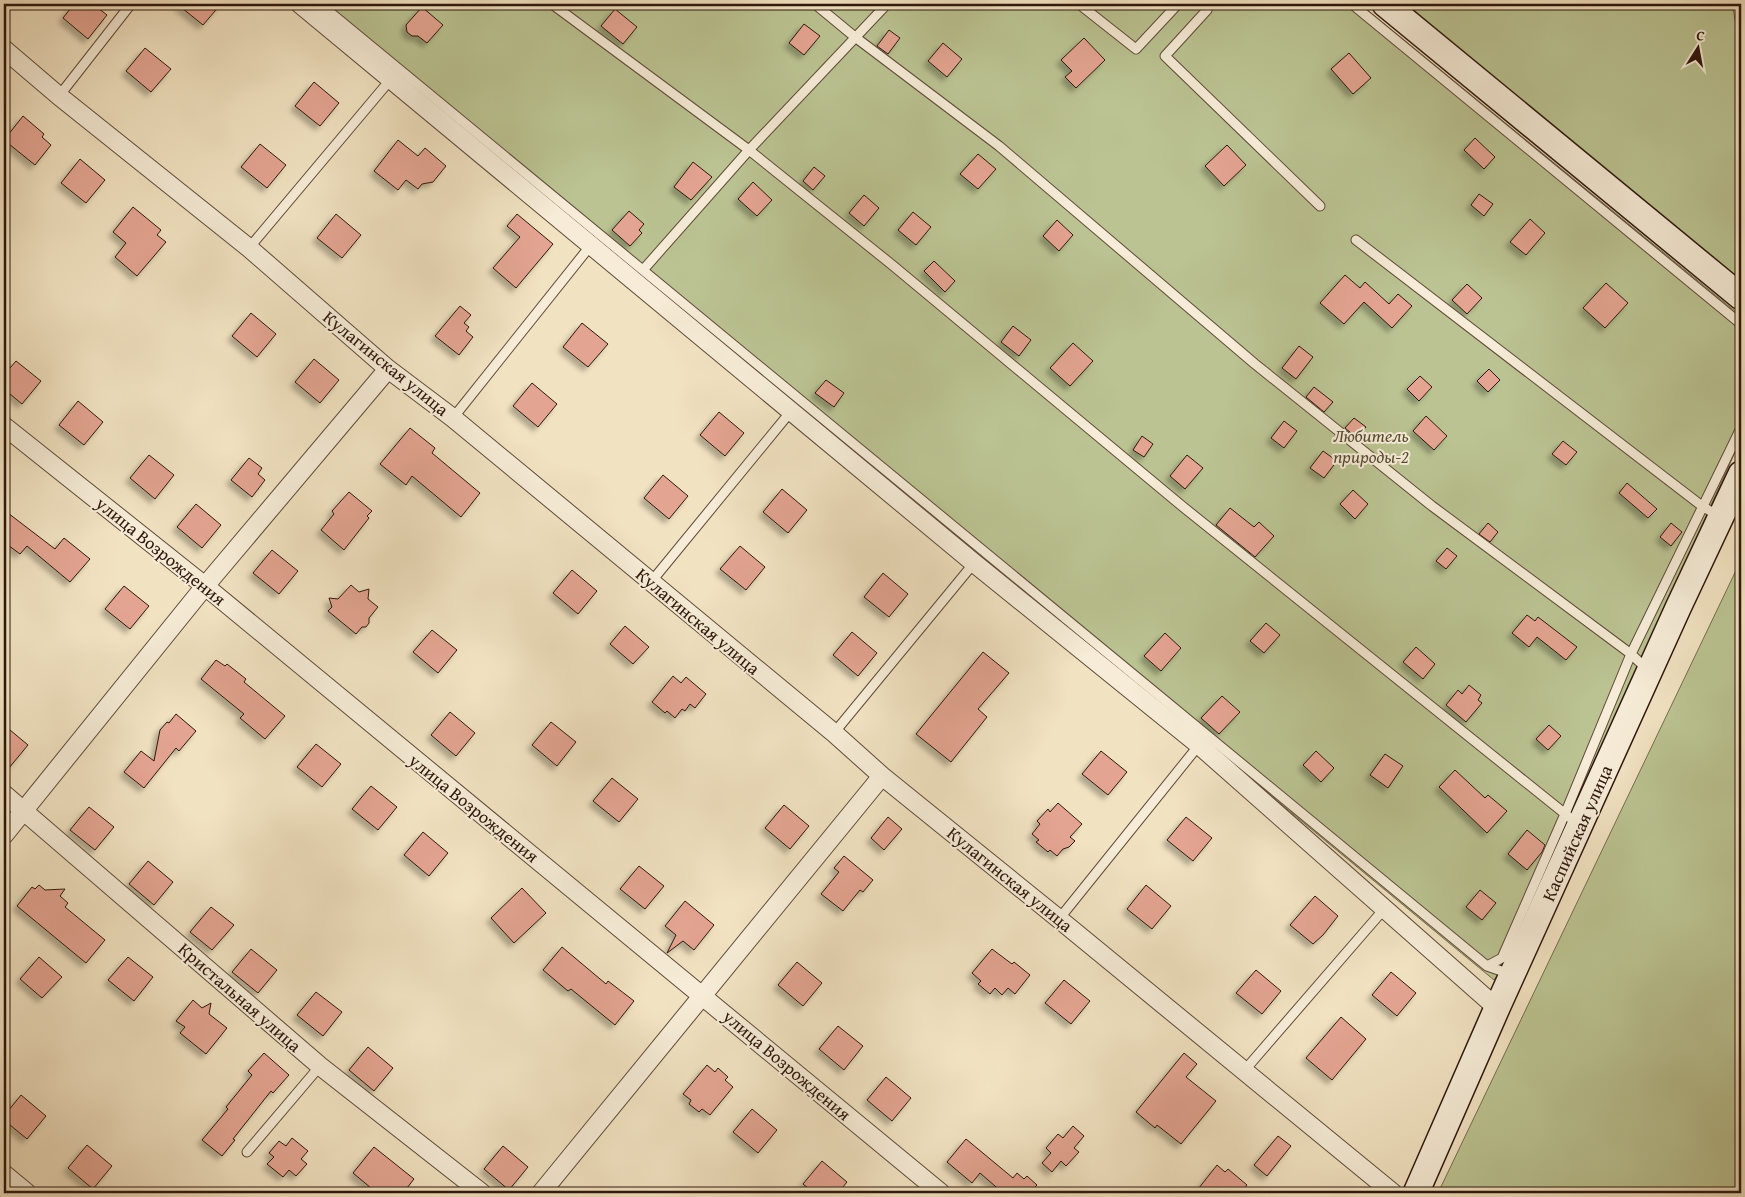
<svg xmlns="http://www.w3.org/2000/svg" width="1745" height="1197" viewBox="0 0 1745 1197" font-family="'Gentium Book Plus',serif">
<style>
.green{fill:#bbc392;stroke:#746d4f}
.building{fill:#e3a491;stroke:#2e170c;filter:url(#shadow)}
.lines{fill:none;stroke-linecap:round;stroke-linejoin:round}
.lane-casing{stroke:#5f4a39;stroke-width:11}
.street-casing{stroke:#5f4a39;stroke-width:20}
.secondary-casing{stroke:#2e170c;stroke-width:28}
.lane{stroke:#f6ecd7;stroke-width:9}
.street{stroke:#f6ecd7;stroke-width:18}
.secondary{stroke:#f6ecd7;stroke-width:25}
.labels{text-anchor:middle;dominant-baseline:central;stroke-width:4;stroke-linejoin:round;paint-order:stroke}
.street-label{font-size:18px;fill:#2e170c;stroke:#f6ecd7}
.park-label{font-size:18px;font-style:italic;fill:#584b34;stroke:#f6ecd7}
</style>
<defs>
<filter id="shadow"><feDropShadow dx="-4.5" dy="4.5" stdDeviation="2.5" flood-color="#0004"/></filter>
</defs>
<rect width="100%" height="100%" fill="#f1e2c1"/>
<filter id="stains"><feTurbulence type="fractalNoise" baseFrequency=".004" numOctaves="4"/><feColorMatrix values="0 0 0 0 .2 0 0 0 0 .09 0 0 0 0 .02 0 0 0 .5 -.17"/></filter>
<radialGradient id="worn" r=".72"><stop offset=".6" stop-color="#630" stop-opacity="0"/><stop offset="1" stop-color="#630" stop-opacity=".3"/></radialGradient>
<!-- green -->
<path class="green" d="M312,4H1360L1741,316V439L1640,662L1544,883L1501,970L1494,980Z
M1405,4H1732L1741,49V284Z
M1741,560V1193H1438Z"/>
<!-- building -->
<path class="building" d="M74,4H93L107,15L88,39L63,18Z
M177,4H221L203,25Z
M422,7L443,25L427,43L418,36H412L407,32L406,25Z
M615,9L637,27L623,44L601,26Z
M804,24L820,36L804,55L789,43Z
M889,30L900,38L888,54L877,46Z
M1084,38L1105,60L1076,88L1065,77L1072,71L1061,60Z
M943,43L962,59L947,77L928,61Z
M145,48L171,69L151,92L126,71Z
M1349,53L1371,78L1353,94L1331,69Z
M314,82L339,103L320,126L295,106Z
M23,116L44,134L42,137L51,145L35,165L4,140Z
M1475,138L1495,157L1484,169L1464,150Z
M398,140L418,156L425,148L446,166L433,182L422,184L418,189L406,180L398,190L374,171Z
M260,144L286,165L267,188L241,167Z
M1227,145L1246,165L1224,186L1205,166Z
M978,154L996,169L978,189L960,174Z
M80,159L105,180L86,203L61,183Z
M693,162L712,177L691,200L674,187Z
M814,167L825,176L813,190L803,181Z
M753,182L772,200L757,216L738,199Z
M1479,194L1493,204L1484,216L1471,205Z
M864,195L879,208L864,226L849,213Z
M133,207L161,230L157,235L166,242L137,276L115,257L126,243L113,232Z
M629,211L644,224L639,230L642,233L630,246L612,230Z
M913,212L931,227L916,245L898,230Z
M336,214L361,235L342,258L317,238Z
M517,214L553,244L516,288L493,268L520,237L507,226Z
M1530,219L1545,233L1526,255L1510,242Z
M1057,220L1073,235L1059,251L1043,236Z
M934,261L955,281L945,292L924,271Z
M1345,275L1360,288L1365,282L1389,304L1398,294L1412,306L1392,328L1364,302L1344,324L1320,303Z
M1606,283L1628,303L1605,328L1583,308Z
M1467,284L1482,298L1467,314L1452,300Z
M460,306L471,315L464,323L469,327L466,331L473,337L459,355L435,336Z
M251,313L276,334L257,357L232,336Z
M582,323L608,344L588,367L563,347Z
M1013,326L1031,340L1019,356L1001,342Z
M1073,343L1093,361L1070,386L1050,368Z
M1299,346L1313,357L1296,379L1282,368Z
M314,359L339,380L320,403L295,382Z
M16,361L41,381L22,404L4,389V375Z
M1489,369L1500,380L1488,392L1477,381Z
M1420,376L1432,387L1419,401L1407,389Z
M826,380L844,393L834,407L815,393Z
M532,383L557,404L538,427L513,406Z
M1314,387L1333,402L1324,412L1306,397Z
M78,401L103,422L84,445L59,425Z
M719,412L744,433L725,456L700,435Z
M1426,416L1447,436L1434,450L1413,431Z
M1354,418L1366,427L1357,438L1345,428Z
M1284,421L1297,431L1284,448L1271,438Z
M410,428L435,448L432,453L480,493L461,517L412,476L406,485L380,464Z
M1142,436L1153,444L1144,457L1133,450Z
M1563,441L1577,452L1566,465L1552,454Z
M1323,451L1337,461L1324,478L1310,468Z
M149,455L174,475L155,499L130,478Z
M1187,455L1203,468L1185,489L1170,476Z
M249,458L262,468L258,474L265,480L252,497L231,480Z
M663,475L688,496L669,519L644,498Z
M1627,483L1657,509L1648,518L1619,493Z
M782,489L807,510L788,533L763,512Z
M1353,490L1368,504L1355,519L1340,504Z
M349,492L372,511L367,516L369,518L344,550L321,530L334,514L332,511Z
M196,504L221,525L202,548L177,527Z
M1230,508L1254,527L1259,522L1274,536L1255,557L1216,525Z
M4,510L55,549L64,538L90,559L70,582L27,546L20,554L4,542Z
M1488,523L1498,532L1490,542L1479,534Z
M1671,523L1682,532L1671,546L1660,537Z
M740,546L765,567L746,590L720,569Z
M1447,548L1457,556L1446,569L1436,561Z
M272,550L298,571L279,594L253,573Z
M572,570L597,591L578,614L553,593Z
M883,573L908,594L889,617L864,597Z
M351,585L359,592L369,589L368,599L378,607L369,618V623L366,627H362L356,634L328,611L332,607L329,598L338,599Z
M124,586L149,606L130,629L105,609Z
M1527,615L1535,621L1538,617L1577,647L1566,660L1537,637L1529,647L1512,633Z
M1266,623L1280,635L1264,653L1250,641Z
M625,626L649,647L633,664L610,644Z
M432,630L457,650L438,673L413,652Z
M852,632L877,653L858,676L833,655Z
M1165,633L1181,648L1161,671L1144,656Z
M1416,647L1435,664L1423,679L1403,662Z
M983,652L1009,673L978,709L987,717L951,762L916,734Z
M216,660L225,666L227,664L246,679L244,682L285,716L265,739L240,718L244,714L201,679Z
M673,676L681,683L686,677L706,694L695,708L690,704L685,711L682,709L675,718L667,711L665,713L652,702Z
M1469,685L1481,695L1478,700L1482,703L1466,722L1446,705L1458,690L1462,694Z
M1222,696L1240,712L1219,734L1201,718Z
M450,712L475,733L456,756L431,735Z
M176,714L196,731L179,751L176,748L144,788L124,772L141,751L154,761L160,730L167,722L169,723Z
M551,722L576,742L557,766L532,745Z
M4,725L28,745L4,774Z
M1549,725L1561,736L1548,750L1536,739Z
M316,744L341,764L322,787L297,767Z
M1101,751L1127,772L1108,795L1082,774Z
M1316,751L1334,768L1321,782L1303,765Z
M1385,754L1403,766L1388,788L1370,775Z
M1455,770L1485,798L1488,795L1507,811L1487,833L1439,787Z
M612,778L638,799L619,822L593,801Z
M371,786L397,807L378,830L352,809Z
M1058,803L1082,824L1070,837L1075,841L1069,847L1063,849L1057,856L1050,850L1048,852L1036,842L1039,840L1032,834L1040,824L1037,821L1048,809L1050,812Z
M784,805L809,826L790,849L765,828Z
M89,807L114,827L95,850L70,830Z
M888,817L902,829L884,850L871,838Z
M1186,817L1212,838L1193,861L1167,840Z
M1527,830L1545,845L1542,852L1527,870L1508,854Z
M423,832L448,853L429,876L404,855Z
M844,856L873,880L863,892L860,890L843,911L821,894L839,872L834,868Z
M148,861L173,882L154,905L129,884Z
M639,866L664,886L645,909L620,889Z
M39,885L45,890L65,889L60,896L68,903L65,907L105,940L86,963L17,906L32,887L35,889Z
M1146,885L1171,906L1152,929L1127,909Z
M522,888L546,913L514,943L491,918Z
M1480,890L1496,903L1482,920L1466,907Z
M1315,896L1338,916L1323,935L1313,944L1290,925Z
M685,901L714,925L694,950L683,941L667,953L676,935L665,926Z
M211,907L234,925L212,950L190,932Z
M562,947L606,984L608,981L634,1001L615,1025L571,989L568,991L543,970Z
M251,949L277,970L258,993L232,972Z
M992,949L1012,964L1014,962L1030,975L1015,994L1008,988L1002,995L995,988L990,994L978,984L981,981L972,973Z
M39,957L62,977L42,998L20,979Z
M128,957L153,977L134,1001L108,980Z
M797,962L822,983L803,1006L778,985Z
M1256,970L1281,991L1262,1014L1236,993Z
M1391,972L1416,993L1397,1016L1372,995Z
M1064,980L1090,1001L1071,1024L1045,1003Z
M316,992L342,1012L323,1036L297,1015Z
M193,1000L202,1008L211,1003L209,1014L227,1028L206,1054L180,1033L185,1027L176,1021Z
M1341,1017L1366,1039L1332,1080L1306,1058Z
M838,1026L863,1046L844,1070L819,1049Z
M368,1047L393,1068L374,1091L349,1070Z
M264,1053L289,1075L273,1093L271,1091L233,1139L235,1140L222,1156L202,1140L228,1109L226,1107L252,1075L248,1071Z
M1184,1053L1197,1064L1186,1077L1216,1101L1181,1144L1157,1125L1155,1128L1136,1112Z
M707,1065L715,1072L718,1068L728,1077L725,1080L733,1087L710,1115L702,1109L699,1112L689,1104L691,1100L683,1094Z
M886,1077L911,1098L892,1121L867,1100Z
M21,1095L46,1116L27,1139L4,1120V1116Z
M752,1109L777,1130L758,1153L733,1132Z
M1073,1126L1084,1136L1074,1148L1079,1152L1066,1166L1061,1161L1052,1172L1042,1163L1051,1153L1046,1148L1058,1134L1063,1138Z
M1278,1136L1291,1146L1267,1176L1254,1165Z
M292,1138L308,1151L301,1159L307,1164L296,1176L289,1170L283,1177L267,1164L274,1157L269,1153L279,1141L286,1146Z
M966,1139L1013,1178L1017,1173L1024,1179L1027,1176L1037,1185L1034,1188L1041,1193H1003L980,1173L972,1183L947,1162Z
M87,1145L112,1166L93,1189L68,1168Z
M503,1146L528,1167L509,1190L484,1169Z
M374,1147L414,1179L403,1193H377L353,1173Z
M822,1161L847,1182L838,1193H814L803,1184Z
M1217,1165L1225,1172L1228,1169L1247,1185L1241,1193H1195Z"/>
<g class="lines">
<defs>
<path id="lane" d="M320,4L1487,966L1510,974
M552,4L749,150L891,264L1182,506L1579,825
M815,4L855,37L999,146L1255,364L1432,506L1631,654L1648,670
M1079,4L1136,49L1178,4
M1209,4L1207,10L1165,56L1320,206
M1352,4L1741,324
M59,96L131,4
M1356,240L1702,506L1720,517
M249,248L391,79
M643,270L749,150L887,4
M453,418L591,245
M651,582L792,410
M834,733L974,563
M1059,919L1199,745
M1487,966L1502,958L1565,814L1631,654L1741,428
M1244,1071L1385,908
M247,1152L320,1066"/>
<path id="street" d="M300,4L974,563L1199,745L1497,1008
M4,49L59,96L249,248L388,369L453,418L834,733L882,776L1059,919L1393,1193
M4,426L205,586L941,1193
M4,794L320,1066L482,1193
M4,835L205,586L388,369
M4,1174L27,1193
M541,1193L882,776"/>
<path id="secondary" d="M1385,4L1741,297
M1416,1193L1497,1008L1678,608L1741,474"/>
</defs>
<!-- lane casing -->
<use href="#lane" class="lane-casing"/>
<!-- street casing -->
<use href="#street" class="street-casing"/>
<!-- secondary casing -->
<use href="#secondary" class="secondary-casing"/>
<!-- lane -->
<use href="#lane" class="lane"/>
<!-- street -->
<use href="#street" class="street"/>
<!-- secondary -->
<use href="#secondary" class="secondary"/>
</g>
<g class="labels">
<!-- street labels -->
<g class="street-label">
<text transform="translate(386 363) rotate(39)">Кулагинская улица</text>
<text transform="translate(161 551) rotate(39)">улица Возрождения</text>
<text transform="translate(698 621) rotate(40)">Кулагинская улица</text>
<text transform="translate(474 808) rotate(39)">улица Возрождения</text>
<text transform="translate(1577 833) rotate(-66)">Каспийская улица</text>
<text transform="translate(1010 879) rotate(39)">Кулагинская улица</text>
<text transform="translate(240 997) rotate(41)">Кристальная улица</text>
<text transform="translate(787 1065) rotate(40)">улица Возрождения</text>
</g>
<!-- park labels -->
<g class="park-label">
<text x="1371" y="435">Любитель<tspan x="1371" dy="21">природы-2</tspan></text>
</g>
</g>
<!-- margin -->
<rect width="1745" height="1197" fill="none" stroke="#f1e2c1" stroke-width="20"/>
<rect x="5" y="5" width="1735" height="1187" fill="none" stroke="#2e170c" stroke-width="2.5"/>
<rect x="10" y="10" width="1725" height="1177" fill="none" stroke="#2e170c"/>
<!-- north arrow -->
<g transform="translate(1698 48) rotate(11)" stroke="#f6ecd7" stroke-width="4" paint-order="stroke">
<path d="M0-4L9 19L0 12L-9 19Z" fill="#2e170c"/>
<text y="-8" font-size="14" font-weight="bold" text-anchor="middle" fill="#2e170c">С</text>
</g>
<rect width="100%" height="100%" filter="url(#stains)"/>
<rect width="100%" height="100%" fill="url(#worn)"/>
</svg>
